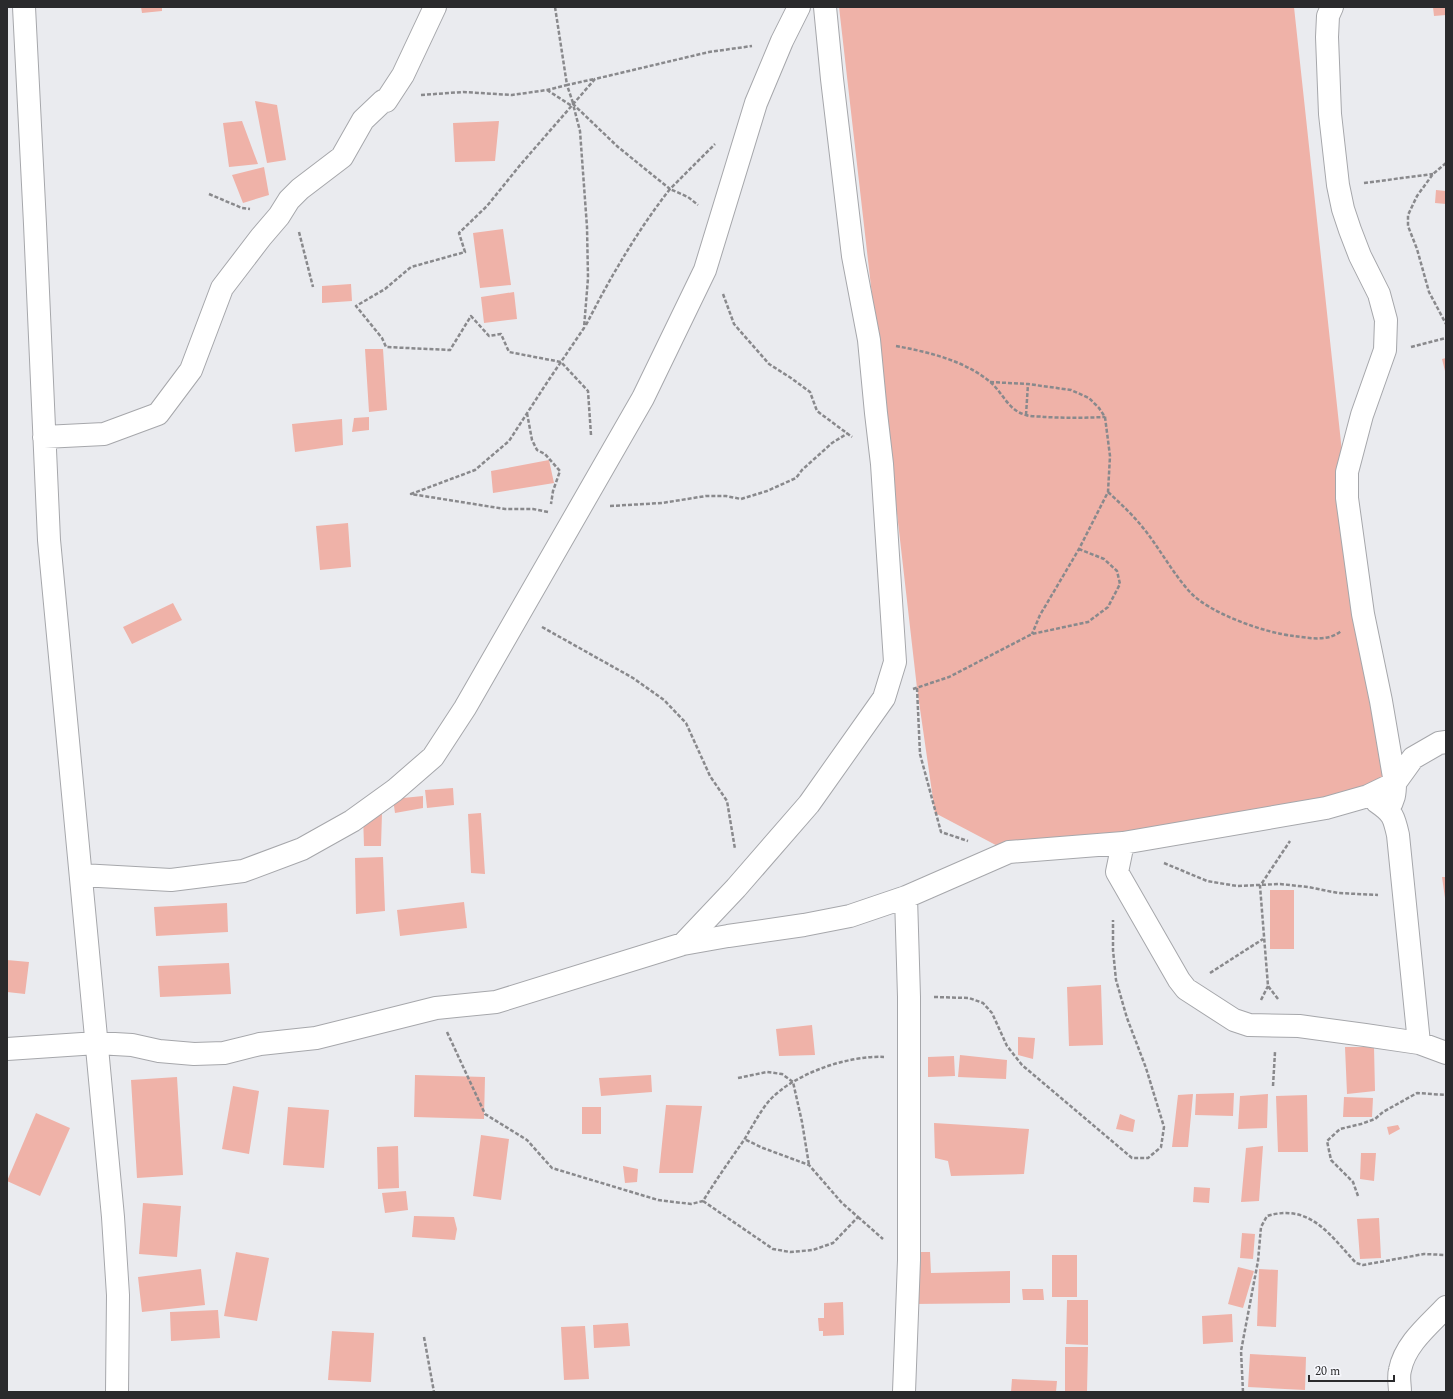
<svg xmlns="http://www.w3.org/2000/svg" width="1453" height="1399" viewBox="0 0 1453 1399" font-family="Spectral,serif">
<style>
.building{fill:#efb2a8}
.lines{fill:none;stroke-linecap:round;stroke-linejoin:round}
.street-casing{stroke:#a6a7ab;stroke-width:24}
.path{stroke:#89898c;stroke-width:2.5;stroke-dasharray:4 2;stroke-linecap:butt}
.street{stroke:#fff;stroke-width:22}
</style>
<rect width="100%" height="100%" fill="#eaebef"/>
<!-- building -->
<path class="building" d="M141,7H162V11L142,13Z
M839,7H1294L1347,498L1395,783L1368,796L1009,852L935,813L917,688Z
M1433,7H1446V15L1434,16Z
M255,101L277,105L286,160L267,163Z
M242,121L258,164L229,167L223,123Z
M499,121L495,161L455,162L453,123Z
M264,167L269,195L243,203L232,175Z
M1436,190L1446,191V204L1435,203Z
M503,229L511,285L480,288L473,233Z
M351,284L352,301L322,303V286Z
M514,292L517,319L484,323L481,297Z
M365,349H383L387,410L369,412Z
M1446,358V371H1445L1442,359Z
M369,417V430L352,432L354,418Z
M342,419L343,445L295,452L292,424Z
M549,460L554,483L493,493L491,471Z
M348,523L351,567L320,570L316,526Z
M173,603L182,620L132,644L123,627Z
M453,788L454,805L427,808L425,790Z
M423,796V808L395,813L393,799Z
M382,813L381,846H364L363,815Z
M481,813L485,874L471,873L468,814Z
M383,857L385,911L356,914L355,858Z
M1442,877H1446V898H1445Z
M1270,890H1294V949H1270Z
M464,902L467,928L400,936L397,910Z
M227,903L228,932L156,936L154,907Z
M7,960L29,962L25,994L7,992Z
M229,963L231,994L160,997L158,966Z
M1101,985L1103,1045L1069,1046L1067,987Z
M812,1025L815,1055L779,1056L776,1029Z
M1018,1037L1035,1038L1033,1059L1018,1055Z
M1345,1047H1374L1375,1091L1347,1094Z
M960,1055L1007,1060L1006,1079L958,1077Z
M954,1056L955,1076L928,1077V1057Z
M415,1075L485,1077L484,1119L414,1117Z
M651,1075L652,1092L601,1096L599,1078Z
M177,1077L183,1175L137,1178L131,1080Z
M233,1086L259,1091L249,1154L222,1149Z
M1234,1093L1233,1116L1195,1115L1196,1094Z
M1193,1094L1188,1147H1172L1178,1095Z
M1268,1094L1267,1128L1238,1129L1240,1096Z
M1307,1095L1308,1152H1278L1276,1096Z
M1344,1097L1373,1098L1372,1117H1343Z
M666,1105L702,1106L693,1173H659Z
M288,1107L329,1110L324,1168L283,1165Z
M582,1107H601V1134H582Z
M36,1113L70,1128L40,1196L7,1181Z
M1120,1114L1135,1120L1133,1132L1116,1129Z
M934,1123L1029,1129L1024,1174L951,1176L948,1161L935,1158Z
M1398,1125L1400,1129L1389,1135L1387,1127Z
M481,1135L509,1139L501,1200L473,1196Z
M398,1146L399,1188L378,1189L377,1147Z
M1263,1146L1259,1201L1241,1202L1246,1148Z
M1361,1153H1376L1374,1181L1360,1179Z
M623,1166L638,1169L637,1182L625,1183Z
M1194,1187L1210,1188L1209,1203L1193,1202Z
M406,1191L408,1210L385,1213L382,1193Z
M143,1203L181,1206L177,1257L139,1254Z
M414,1216L454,1217L457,1229L455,1240L412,1237Z
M1379,1218L1381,1258L1360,1259L1357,1219Z
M1242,1233L1255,1234L1253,1259L1240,1258Z
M236,1252L269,1258L257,1321L224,1316Z
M911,1252H930L931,1273L1010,1271V1303L912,1304Z
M1052,1255H1077V1297H1052Z
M1238,1267L1254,1271L1243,1308L1228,1304Z
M201,1269L205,1305L142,1312L138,1277Z
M1259,1269L1278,1270L1276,1327L1257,1326Z
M1022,1289H1043L1044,1300H1023Z
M1067,1300H1088V1345L1066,1344Z
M843,1302L844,1335L823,1336V1331H819L818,1318H824V1303Z
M218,1310L220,1338L171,1341L170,1312Z
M1232,1314L1233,1342L1203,1344L1202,1316Z
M628,1323L630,1346L594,1348L593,1325Z
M585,1326L589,1379L564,1380L561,1327Z
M332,1331L374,1333L371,1382L328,1380Z
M1065,1347H1088L1087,1392H1065Z
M1250,1354L1306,1357L1305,1390L1248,1387Z
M1012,1379L1057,1381L1056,1392H1011Z"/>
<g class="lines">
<defs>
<path id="street" d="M24,7L35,224L49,540L113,1217L118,1295L117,1392
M1332,7L1328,16L1327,37L1330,114L1338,185L1343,209L1350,230L1360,256L1379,294L1386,320L1385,350L1362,415L1347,472V498L1363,614L1381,701L1395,783C1395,794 1394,800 1388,809
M44,437L104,434L158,414L191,370L222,288L261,237L279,216L289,200L300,189L342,157L363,120L383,101H386L403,75L435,7
M1377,802C1393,813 1394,817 1398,835L1419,1043
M1123,843L1117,872L1179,980L1186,989L1234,1020L1249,1025L1299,1026L1365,1035L1419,1043L1446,1053
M81,875L171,880L243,871L302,849L352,821L395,790L433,757L465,708L643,398L705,270L756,103L782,41L799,7
M683,944L736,888L809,804L884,698L895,662L882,464L876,413L869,340L853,256L832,79L825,7
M7,1049L97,1043L132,1045L159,1051L194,1054L224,1053L260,1044L316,1038L436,1008L496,1002L683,944L728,936L804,925L850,916L906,897L1009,852L1123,843L1326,808L1368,796L1395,783L1413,758L1439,743L1446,742
M904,1392L909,1260V997L906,897
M1400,1392C1400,1385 1398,1377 1400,1370C1405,1344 1429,1325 1446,1307"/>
</defs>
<!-- street casing -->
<use href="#street" class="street-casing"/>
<!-- path -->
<path class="path" d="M547,90L572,106
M421,95L463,92L512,95L547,90L567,85L555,7
M573,103L567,85L594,79
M1446,163L1433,174L1417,196L1408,215V226L1417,249L1429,292L1446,324
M1364,183L1433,174
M209,194L242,208L250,209
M299,232L313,287
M723,294L734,324L769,364L791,378L810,392L817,411L852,437
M586,325C610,278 637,231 670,189L688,197L698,205
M896,346C928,352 963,360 989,381C1003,392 1007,410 1026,415C1032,417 1039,416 1044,417C1065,418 1085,418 1105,417
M1411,347L1446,338
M990,382L1028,384L1071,390L1089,398L1099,408L1105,417L1110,456L1108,492L1079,549L1040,615L1032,634
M527,413L532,440L537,450L545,454L560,471L553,491L551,504
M1026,415L1028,384
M591,435L588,391L561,362L509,352L501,334L489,336L471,316L450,350L386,347L382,338L356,306L385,289L411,267L465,252L459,233L487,206L521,164L595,79L709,52L752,46
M1108,492C1121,504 1133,515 1144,529C1160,549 1172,572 1189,591C1208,613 1265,633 1294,636C1309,638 1328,642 1341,631
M610,506L662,503L706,496H726L741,499L767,491L796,478L802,470L832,443L848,433
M548,512L533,509H505L411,494L475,470L509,441L548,381L584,328L588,278L587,227L580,131L573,104L618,147L670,189L715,144
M542,627L633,678L664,700L686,723L710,776L727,801L735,849
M917,688L920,754L941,832L968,841
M913,689L949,677L1032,634L1088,622L1108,607L1120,584L1117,571L1104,559L1079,549
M1164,863L1207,881L1237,886L1280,884L1308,887L1338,893L1378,895
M1210,973L1263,939
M934,997L969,998L983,1003L992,1013L1007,1046L1022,1065L1132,1158H1148L1161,1147L1164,1127L1146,1068L1127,1018L1116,980L1113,950V920
M1278,999L1268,986L1260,886L1290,841
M1261,1000L1268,986
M447,1032L485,1114L527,1140L552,1168L658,1200L691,1204L703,1201C716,1180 730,1160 744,1140C752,1127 759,1113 769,1101C793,1074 848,1055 884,1057
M738,1078L767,1072L782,1074L793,1082L802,1122L809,1165
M1273,1086L1275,1052
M1358,1196L1353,1182L1331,1160L1327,1141L1340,1129L1361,1124L1375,1119L1383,1112L1417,1093L1446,1095
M703,1201L773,1249L790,1252L813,1250L833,1243L858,1217L842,1203L809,1165L763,1148L744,1139
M858,1217L883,1239
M424,1337L434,1392
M1243,1392L1241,1351L1258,1261L1261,1227L1267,1216C1310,1203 1330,1235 1356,1263L1363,1265L1424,1254L1446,1255"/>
<!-- street -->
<use href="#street" class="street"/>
</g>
<!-- border -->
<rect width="1453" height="1399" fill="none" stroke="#2a2a2c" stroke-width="16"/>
<!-- scale -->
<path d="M1309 1375v6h85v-6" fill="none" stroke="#2a2a2c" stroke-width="2"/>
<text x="1315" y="1375" font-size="12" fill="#2a2a2c" stroke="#f7f8fd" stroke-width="3" paint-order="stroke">20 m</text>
</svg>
